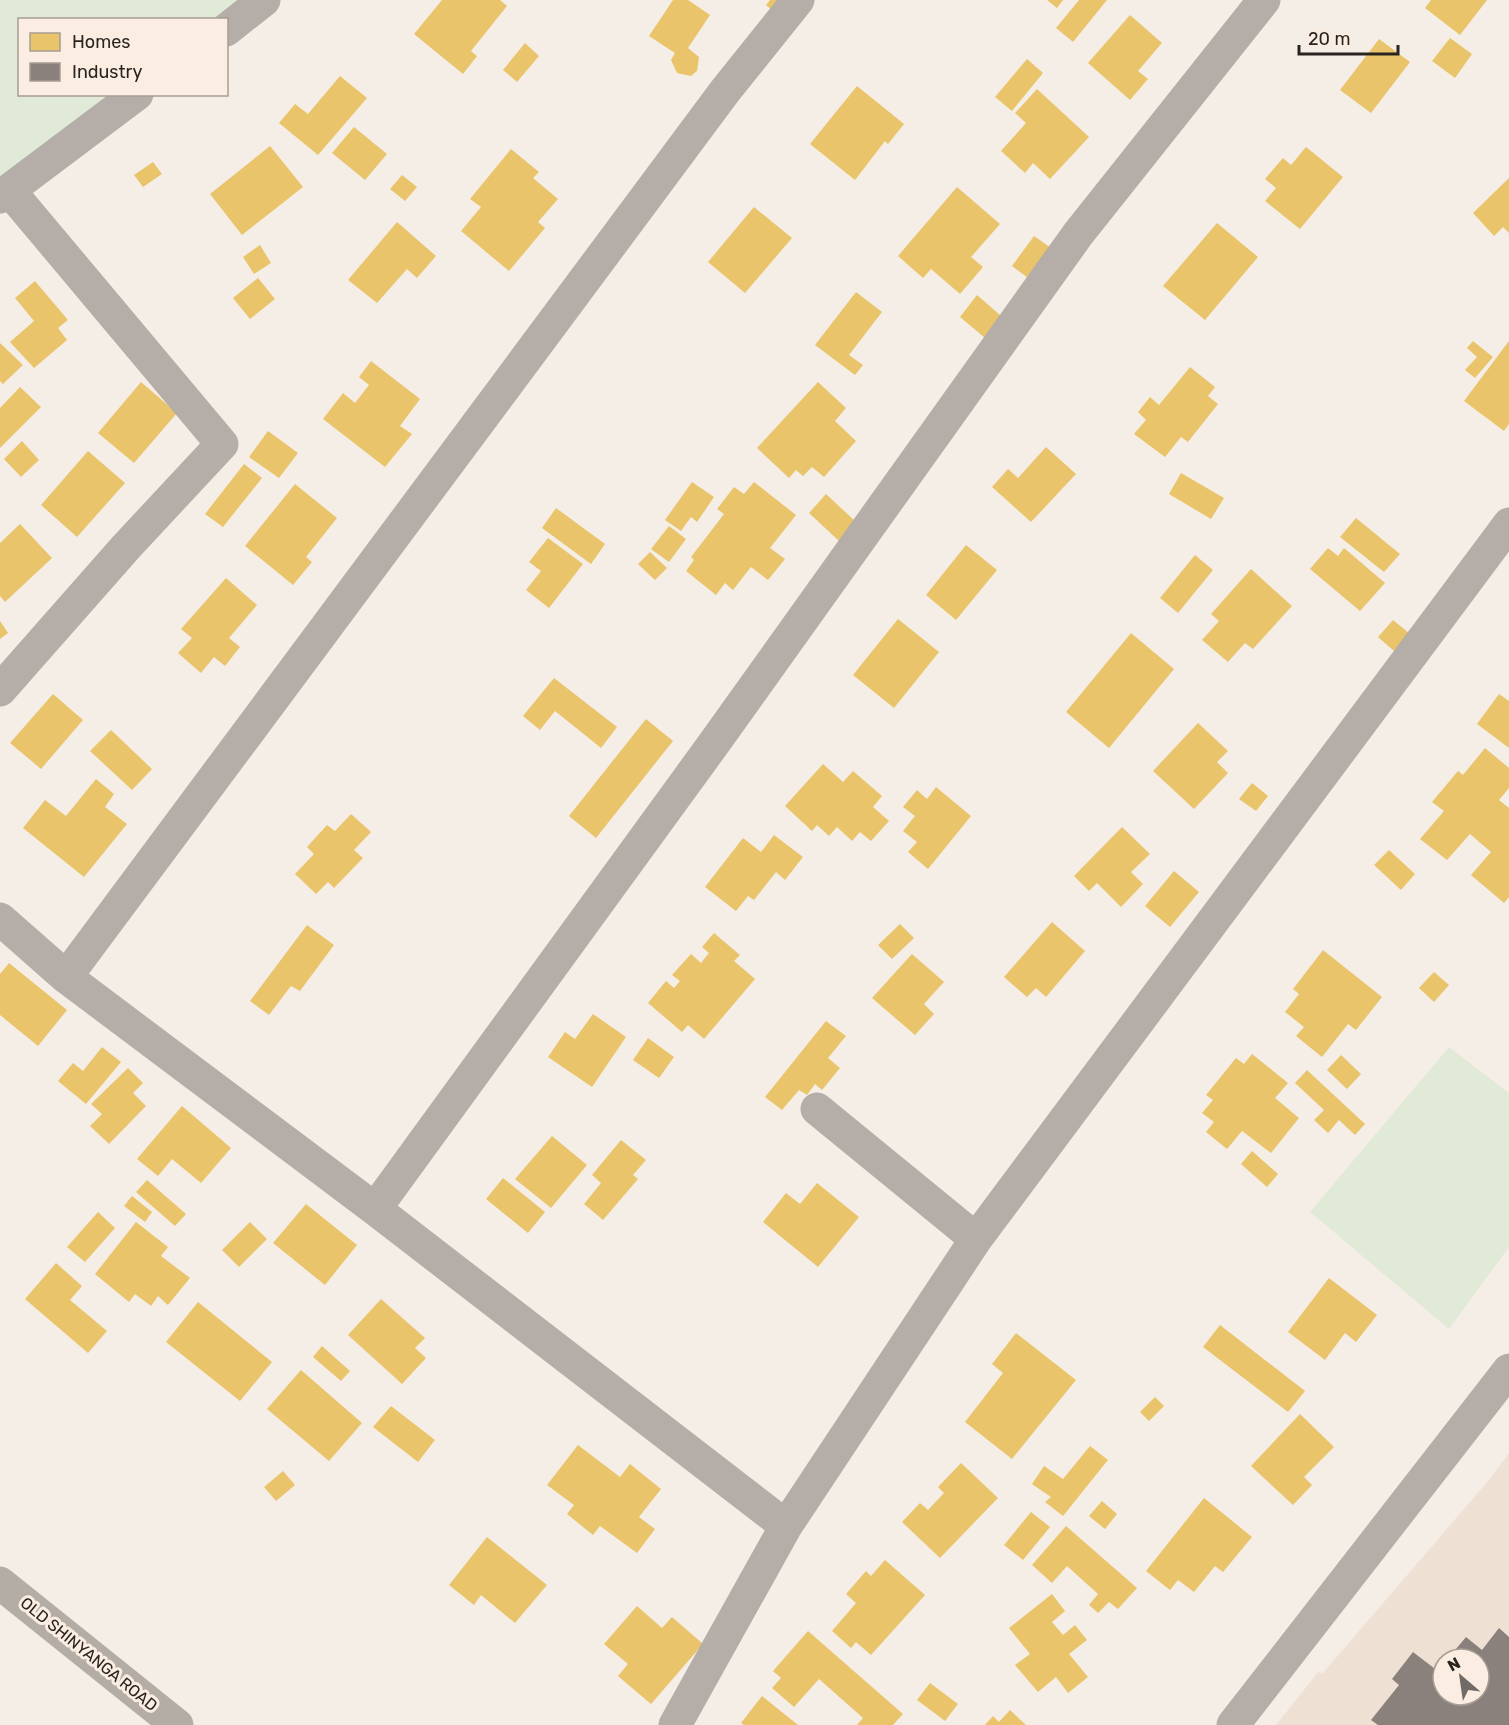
<svg xmlns="http://www.w3.org/2000/svg" width="1509" height="1725" viewBox="0 0 1509 1725" font-family="Rubik,sans-serif">
<style>
.built{fill:#efe0d4;fill-rule:evenodd}
.green{fill:#e1ead6}
.homes{fill:#e9c46a}
.industry{fill:#8a817c}
.lines{fill:none;stroke-linecap:round;stroke-linejoin:round}
.street{stroke:#b4ada8;stroke-width:33}
.secondary{stroke:#b4ada6;stroke-width:33}
.labels{text-anchor:middle;dominant-baseline:central;stroke-width:6;stroke-linejoin:round;paint-order:stroke}
.street-label{font-size:16px;fill:#292420;stroke:#fbede1}
</style>
<rect width="100%" height="100%" fill="#f5eee7"/>
<!-- built -->
<path class="built" d="M1509,1453V1725H1276L1319,1671L1322,1674L1489,1480ZM1443,1659H1479V1695H1443Z"/>
<!-- green -->
<path class="green" d="M0,0H256L226,20H20V94L129,95L0,190Z
M1449,1047L1509,1093V1247L1449,1329L1310,1212Z"/>
<!-- homes -->
<path class="homes" d="M442,0H500L507,6L471,51L477,56L463,74L414,34Z
M673,0H688L710,15L688,48L699,57L697,71L691,76L677,73L671,60L675,53L649,36Z
M770,0H787L780,17L766,5Z
M1047,0H1063L1057,8Z
M1079,0H1107L1073,42L1056,28Z
M1431,0H1487L1460,35L1425,8Z
M1130,15L1162,43L1138,71L1148,79L1130,100L1088,63Z
M1450,38L1472,54L1455,78L1432,61Z
M1379,39L1410,62L1371,113L1340,90Z
M525,43L539,56L517,82L503,70Z
M1027,59L1043,73L1012,111L995,97Z
M340,76L367,98L318,155L279,123L295,104L308,114Z
M857,86L904,124L888,144L885,141L855,180L810,144Z
M1037,89L1089,137L1050,179L1033,163L1025,173L1001,151L1026,123L1015,113Z
M354,127L387,154L365,180L332,153Z
M270,146L303,187L242,235L210,194Z
M1306,147L1343,177L1300,229L1265,201L1276,188L1265,179L1283,158L1291,165Z
M511,149L539,172L533,178L558,199L538,222L545,228L509,271L461,231L481,207L470,199Z
M153,162L162,174L143,187L134,175Z
M402,175L417,187L405,201L390,189Z
M1509,178V233L1503,227L1494,236L1473,213Z
M957,187L1000,224L971,257L983,267L960,294L931,269L923,278L898,256Z
M754,207L792,238L745,293L708,262Z
M397,222L436,256L417,278L407,269L377,303L348,280Z
M1217,223L1258,257L1205,320L1163,286Z
M1034,236L1054,250L1032,281L1012,266Z
M260,245L271,263L254,274L243,257Z
M258,278L275,299L250,319L233,298Z
M35,281L68,320L58,328L67,340L34,368L10,342L34,321L15,298Z
M856,292L882,312L849,355L863,365L855,375L815,345Z
M977,295L1008,322L991,343L960,317Z
M1473,341L1493,357L1475,378L1465,370L1477,357L1467,348Z
M1509,341V424L1504,431L1464,401Z
M0,343L23,365L3,384L0,381Z
M371,361L420,399L400,426L412,434L385,467L323,419L343,393L355,403L369,385L359,377Z
M1190,367L1215,387L1208,396L1218,404L1188,442L1181,437L1165,457L1134,434L1146,420L1138,412L1150,397L1159,405Z
M141,382L177,413L134,463L98,433Z
M818,382L846,408L835,421L856,441L824,477L812,467L803,476L796,470L789,478L757,448Z
M20,387L41,407L0,448V408Z
M268,431L298,453L279,478L249,457Z
M22,441L39,460L21,477L4,459Z
M1046,447L1076,474L1031,522L992,487L1008,469L1018,478Z
M88,451L125,483L77,537L41,505Z
M244,464L262,478L223,527L205,514Z
M1181,473L1224,498L1211,519L1169,494Z
M692,482L714,497L697,522L691,517L681,531L665,520Z
M754,482L796,515L770,548L785,559L768,580L751,567L733,590L725,583L716,595L686,571L694,560L691,557L724,514L717,509L734,487L744,494Z
M295,484L337,518L306,557L312,562L293,585L245,546Z
M826,494L856,522L839,541L809,513Z
M556,508L605,544L591,564L542,528Z
M1356,518L1400,554L1384,572L1340,537Z
M20,524L52,558L5,602L0,596V543Z
M669,526L686,539L669,562L651,549Z
M548,538L583,564L549,608L526,590L541,571L529,562Z
M966,545L997,570L956,620L926,595Z
M1328,548L1338,556L1344,548L1385,583L1360,611L1310,569Z
M650,552L667,568L655,580L638,564Z
M1195,555L1213,570L1178,613L1160,598Z
M1251,569L1292,606L1253,649L1245,643L1228,662L1202,640L1219,621L1211,614Z
M226,578L257,605L229,638L240,647L225,666L214,657L201,673L178,653L192,638L181,629Z
M898,619L939,652L894,708L853,675Z
M1393,620L1409,633L1394,651L1378,637Z
M0,621L8,633L0,639Z
M1131,633L1174,669L1109,748L1066,712Z
M554,678L617,727L601,748L555,711L540,730L523,716Z
M53,694L83,720L41,769L10,743Z
M1499,694L1509,701V748L1477,724Z
M646,719L673,741L596,838L569,816Z
M1198,723L1228,751L1217,762L1228,773L1194,809L1153,771Z
M111,730L152,769L132,790L90,751Z
M1485,748L1509,768V788L1499,800L1509,808V897L1504,903L1471,875L1491,852L1470,834L1447,860L1420,839L1444,811L1432,802L1458,771L1463,775Z
M823,764L843,782L853,771L882,796L873,807L889,821L871,841L860,832L852,841L837,827L829,836L817,825L812,831L785,806Z
M96,779L114,794L105,807L127,824L84,877L23,828L45,800L66,816Z
M1252,783L1268,796L1256,811L1239,799Z
M936,787L971,816L928,869L908,852L917,842L903,831L915,816L903,807L917,790L927,799Z
M351,814L371,832L354,850L363,858L334,888L328,882L316,894L295,874L314,854L307,847L327,825L335,831Z
M1122,827L1150,854L1131,872L1143,884L1121,907L1097,883L1089,891L1074,876Z
M774,835L803,857L785,880L776,872L754,900L748,896L736,911L705,887L743,838L761,852Z
M1389,850L1415,874L1401,890L1374,865Z
M1174,871L1199,892L1170,927L1145,906Z
M1052,922L1085,951L1046,997L1036,988L1027,997L1004,977Z
M900,924L914,938L892,959L878,945Z
M307,925L334,945L300,991L291,986L269,1015L250,1001Z
M714,933L740,955L734,961L755,979L704,1039L688,1025L682,1032L648,1003L666,981L674,988L680,981L672,975L691,954L701,963L709,953L702,947Z
M1323,950L1382,997L1356,1030L1348,1024L1322,1057L1296,1036L1304,1027L1285,1012L1299,994L1293,989Z
M912,954L944,982L924,1004L934,1014L915,1035L872,998Z
M9,963L67,1010L38,1046L0,1015V974Z
M1434,972L1449,985L1434,1002L1419,988Z
M593,1014L626,1037L592,1087L548,1057L565,1032L575,1039Z
M826,1021L846,1036L828,1058L840,1068L822,1090L815,1084L807,1095L799,1090L782,1110L765,1097Z
M648,1038L674,1057L659,1078L633,1060Z
M102,1047L121,1062L86,1104L58,1081L73,1063L83,1071Z
M1252,1054L1288,1083L1275,1098L1299,1118L1271,1153L1242,1131L1227,1149L1206,1132L1214,1122L1202,1113L1213,1100L1206,1095L1236,1058L1244,1064Z
M1341,1055L1361,1074L1347,1089L1327,1070Z
M128,1068L143,1083L133,1093L146,1106L109,1144L90,1126L102,1114L91,1104Z
M1307,1070L1365,1124L1355,1135L1339,1120L1328,1133L1314,1120L1324,1110L1295,1083Z
M182,1106L231,1148L201,1183L172,1159L158,1176L137,1159Z
M552,1136L587,1165L551,1208L515,1179Z
M621,1140L646,1160L633,1175L638,1179L603,1220L584,1204L601,1183L592,1175Z
M1252,1151L1278,1174L1267,1187L1241,1164Z
M503,1178L545,1212L528,1233L486,1199Z
M147,1180L186,1214L175,1226L136,1192Z
M817,1183L859,1217L818,1267L763,1222L786,1193L800,1204Z
M132,1196L152,1212L145,1222L124,1206Z
M306,1204L357,1245L325,1285L273,1243Z
M98,1212L115,1228L85,1262L67,1247Z
M136,1222L168,1247L161,1256L190,1278L168,1305L158,1296L151,1306L135,1294L129,1302L95,1274Z
M250,1222L267,1239L239,1267L222,1250Z
M56,1263L82,1286L70,1300L107,1331L88,1353L25,1299Z
M1329,1278L1377,1315L1356,1342L1345,1333L1325,1360L1288,1332Z
M381,1299L425,1338L415,1348L426,1358L402,1384L348,1335Z
M198,1302L272,1362L240,1401L166,1342Z
M1220,1325L1305,1391L1288,1412L1203,1347Z
M1016,1333L1076,1380L1012,1459L965,1422L1003,1373L992,1364Z
M322,1346L350,1371L341,1381L313,1357Z
M301,1370L362,1423L329,1461L267,1409Z
M1155,1397L1164,1406L1149,1421L1140,1412Z
M391,1406L435,1440L418,1462L373,1427Z
M1300,1414L1334,1447L1304,1477L1312,1485L1293,1505L1251,1466Z
M578,1445L620,1477L630,1464L661,1489L639,1517L655,1529L637,1553L600,1526L593,1535L567,1514L574,1505L547,1485Z
M1090,1446L1108,1460L1063,1516L1045,1502L1051,1497L1032,1484L1044,1466L1063,1479Z
M961,1463L998,1498L940,1558L902,1522L920,1503L928,1510L944,1493L938,1487Z
M283,1471L295,1485L276,1501L264,1487Z
M1204,1498L1252,1537L1223,1572L1215,1566L1194,1592L1178,1580L1170,1590L1146,1571Z
M1102,1501L1117,1514L1105,1529L1089,1516Z
M1031,1512L1050,1527L1023,1560L1004,1545Z
M1066,1526L1137,1588L1118,1609L1109,1602L1098,1613L1089,1605L1098,1594L1067,1566L1052,1583L1032,1565Z
M487,1537L547,1585L515,1623L481,1595L474,1605L449,1585Z
M885,1560L925,1595L871,1655L856,1642L851,1648L832,1631L856,1603L846,1594L866,1571L871,1576Z
M1052,1594L1065,1611L1052,1622L1063,1635L1075,1625L1087,1640L1069,1654L1088,1677L1068,1693L1056,1677L1038,1692L1015,1665L1030,1654L1009,1628Z
M637,1606L662,1628L672,1617L703,1644L651,1704L618,1676L628,1664L604,1644Z
M808,1631L903,1714L893,1725H857L863,1718L819,1679L794,1707L772,1688L781,1678L773,1671Z
M930,1683L958,1704L945,1721L917,1700Z
M762,1696L798,1725H744L741,1723Z
M1010,1710L1026,1725H985L993,1716L999,1722Z"/>
<!-- industry -->
<path class="industry" d="M1499,1628L1509,1637V1725H1378L1371,1720L1399,1685L1392,1679L1413,1652L1443,1675V1695H1479V1659H1468L1456,1649L1466,1637L1482,1650Z"/>
<g class="lines">
<!-- street -->
<path class="street" d="M226,30L264,0
M0,197L137,94
M0,690L126,547L222,444L9,190
M0,919L66,977L375,1209L786,1526
M66,977L725,91L798,0
M817,1109L976,1239
M375,1209L712,746L1078,234L1264,0
M675,1725L786,1526L976,1239L1509,524
M1233,1725L1509,1370"/>
<!-- secondary -->
<path class="secondary" d="M0,1583L177,1725"/>
</g>
<g class="labels">
<!-- street labels -->
<g class="street-label">
<text transform="translate(89 1654) rotate(39)">OLD SHINYANGA ROAD</text>
</g>
</g>
<!-- legend -->
<rect x="18" y="18" width="210" height="78" fill="#fbede1" stroke="#a79d94" stroke-width="1.5"/>
<rect x="30" y="33" width="30" height="18" fill="#e9c46a" stroke="#a79d94" stroke-width="1.5"/>
<text x="72" y="48" font-size="18" fill="#292420">Homes</text>
<rect x="30" y="63" width="30" height="18" fill="#8a817c" stroke="#a79d94" stroke-width="1.5"/>
<text x="72" y="78" font-size="18" fill="#292420">Industry</text>
<!-- north arrow -->
<g transform="translate(1461 1677) rotate(331)"><circle r="28" fill="#fbede1" stroke="#a79d94" stroke-width="1.5"/>
<path d="M0-4.5L10 22L0 15L-10 22Z" fill="#706b66"/>
<text y="-9" font-size="16" font-weight="bold" text-anchor="middle" fill="#292420">N</text>
</g>
<!-- scale -->
<path d="M1299 45v9h99v-9" fill="none" stroke="#292420" stroke-width="3"/>
<text x="1308" y="45" font-size="18" fill="#292420" stroke="#fbede1" stroke-width="4.5" paint-order="stroke">20 m</text>
</svg>
